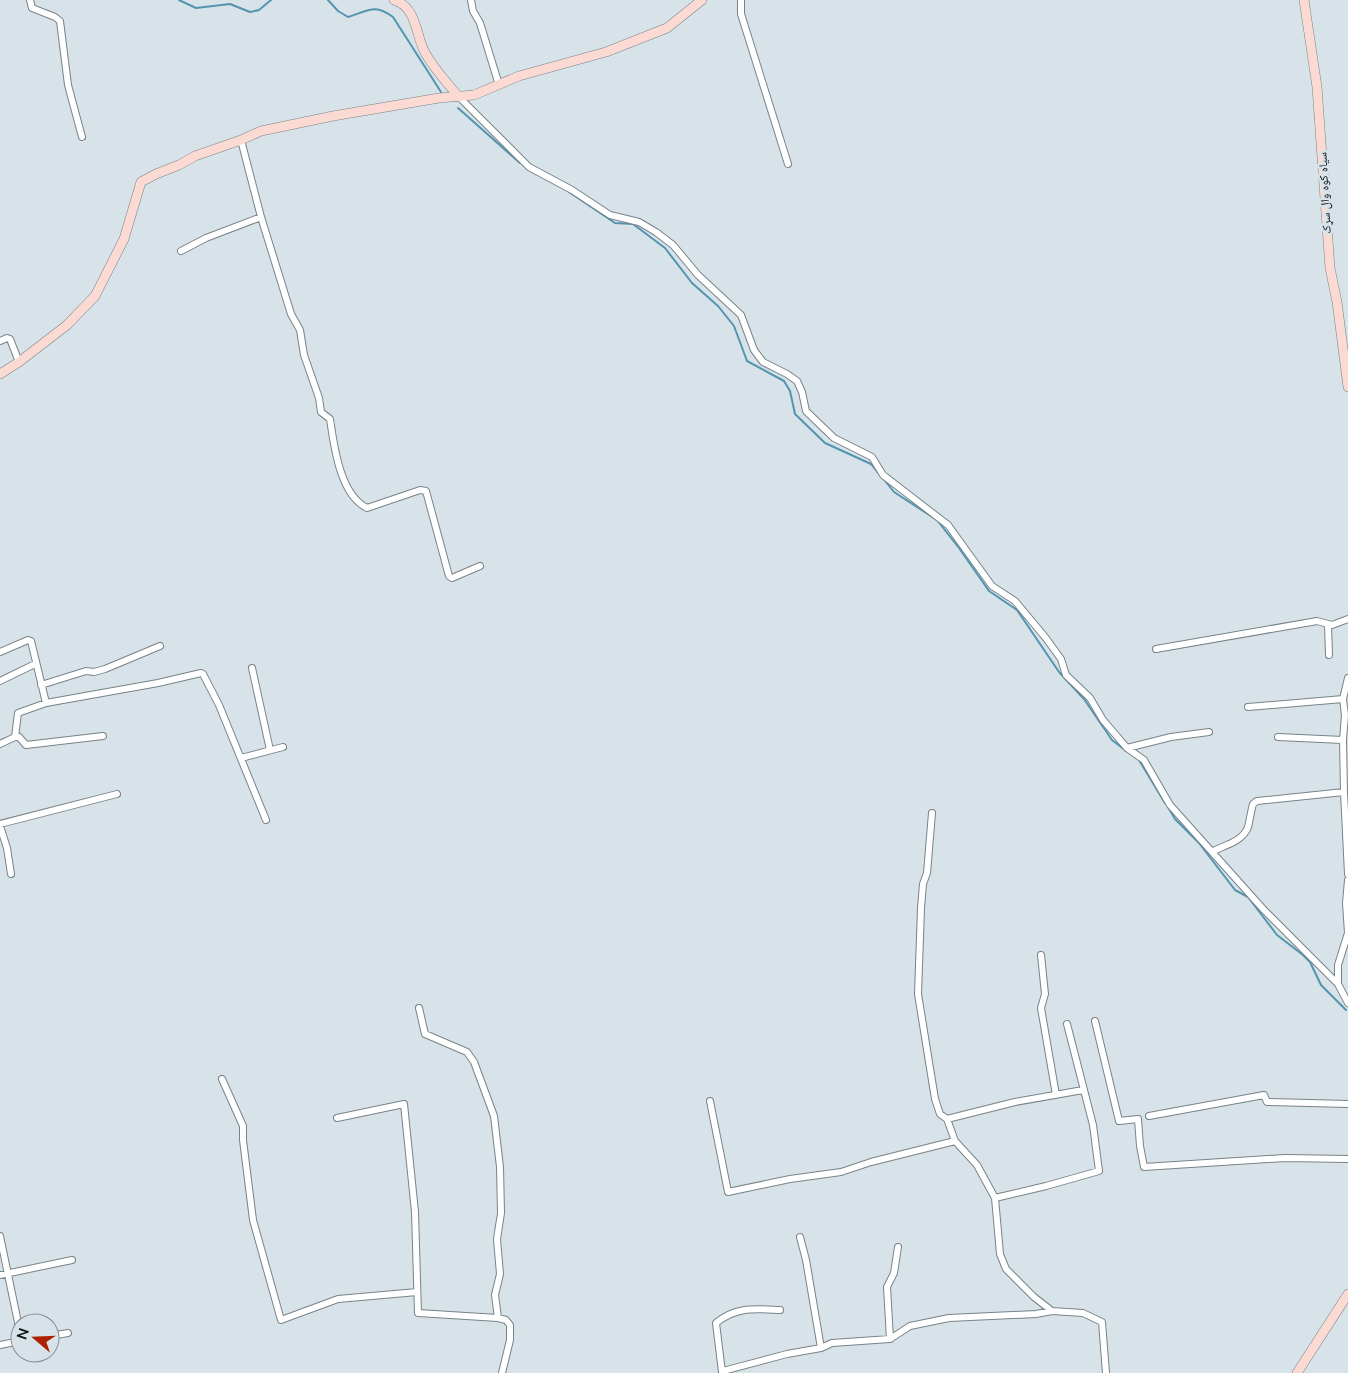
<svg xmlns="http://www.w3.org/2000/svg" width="1348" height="1373" viewBox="0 0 1348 1373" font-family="Lato,'Noto Naskh Arabic',sans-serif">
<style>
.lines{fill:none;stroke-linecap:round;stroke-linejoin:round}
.stream{stroke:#5395b0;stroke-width:2}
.street-casing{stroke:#788388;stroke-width:8}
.secondary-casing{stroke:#788388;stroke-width:10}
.street{stroke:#fff;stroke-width:6}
.secondary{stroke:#fbdad3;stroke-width:9}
.labels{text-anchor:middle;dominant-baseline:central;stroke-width:5;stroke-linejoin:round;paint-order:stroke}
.street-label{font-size:12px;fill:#0e1214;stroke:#d7e3e9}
</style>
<rect width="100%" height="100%" fill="#d7e3e9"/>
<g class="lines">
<!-- stream -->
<path class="stream" d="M179,0L196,8L230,4L250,12L259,10L271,0
M328,0L338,11L348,17C368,11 374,3 393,17L441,92
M458,108L520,163
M569,192L615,223L633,224L665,248L692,283L718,306L734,326L747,361L784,381L790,391L795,414L825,443L871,464L879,474
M882,477L894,492L937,520L959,548L989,591L1017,610L1059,672L1084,699L1112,740L1125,750
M1139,760L1165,803
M1168,807L1175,819L1199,843L1235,890L1248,897L1277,935L1303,955L1310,962L1321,985L1346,1010"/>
<defs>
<path id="street" d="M30,0L32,8L55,17L60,21L68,85L82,137
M471,0L473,11L480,23L499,85
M741,0V14L788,164
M459,97L529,167L572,190L610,215L639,222L656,232L673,245L698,275L741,315L754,350L763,362L787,374L797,381L802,392L806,411L834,438L872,457L883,475L948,525L992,586L1015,601L1045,637L1061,659L1066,675L1090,698L1103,720L1127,748L1144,760L1170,805L1264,910L1338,984
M241,140L261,217L291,314L300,330L304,355L319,398L321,412L330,419C334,446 340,495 367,508L420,490L426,491L449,576L452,578L480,566
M181,251L206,238L261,217
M0,341L7,338L10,339L19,362
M1328,625L1329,655
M1156,649L1317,621L1332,625L1348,619
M0,652L28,640L31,641L46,703
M252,668L270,750
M1348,678L1343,699L1345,715L1343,740L1344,792L1348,874
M0,681L35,664
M41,685L86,671L94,672L105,669L160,646
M1248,707L1343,699
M15,737H19L26,745L103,736
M1278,737L1343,740
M0,744L15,737L18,713L46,703L158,683L201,673L203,674L219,705L266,820
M1127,748L1171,737L1209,732
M241,758L283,747
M932,813L927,873L923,884L921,908L918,994L935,1099L940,1114L947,1119L955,1141L977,1165L995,1198L1000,1254L1006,1269L1034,1297L1052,1311L1083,1313L1102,1322L1106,1373
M0,824L117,794
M0,826L7,848L11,874
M1213,851C1226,845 1243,841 1248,827C1250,819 1251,811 1253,804L1257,801L1344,792
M1348,880L1346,903L1348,933L1338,965V984L1348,1003
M1041,955L1045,994L1041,1008L1056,1095
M419,1008L425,1034L467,1052L474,1062L494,1116L500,1167L501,1213L497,1239L500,1274L495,1295L498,1318L506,1320L510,1325V1340L502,1373
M1095,1021L1119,1121L1138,1119L1140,1146L1144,1167L1285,1158L1348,1159
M222,1079L243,1126V1140L253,1220L281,1320L338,1299L417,1292
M710,1101L728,1192L790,1179L841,1172L871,1162L955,1141
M1149,1116L1264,1095L1267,1102L1348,1104
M337,1118L404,1104L415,1212L418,1313L498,1318
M947,1119L1015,1102L1083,1090
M995,1198L1046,1186L1099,1171L1093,1125L1067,1024
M0,1236L20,1332
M800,1237L806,1260L821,1348
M0,1275L72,1260
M50,1336L68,1333
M890,1339L887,1287L894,1273L898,1247
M0,1345L20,1341
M723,1371L787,1354L821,1348L832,1343L890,1339L910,1326L949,1318L1036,1314L1052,1311
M722,1372L716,1323C736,1306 756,1309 780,1310"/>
<path id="secondary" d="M394,0C419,8 415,39 427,56C436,71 448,84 459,97
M1304,0L1317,87L1330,268L1337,302L1348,387
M0,374L19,362L67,325L95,296L124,239L141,182L156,174L179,165L195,156L241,140L261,131L333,116L439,98L474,95L519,76L606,52L667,28L702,0
M1297,1373L1348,1294"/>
</defs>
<!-- street casing -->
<use href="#street" class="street-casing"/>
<!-- secondary casing -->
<use href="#secondary" class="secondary-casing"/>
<!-- street -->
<use href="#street" class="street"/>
<!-- secondary -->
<use href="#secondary" class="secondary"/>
</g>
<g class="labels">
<!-- street labels -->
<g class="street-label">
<text transform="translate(1324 193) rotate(-93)">سیاه کوه وال سړک</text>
</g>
</g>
<!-- north arrow -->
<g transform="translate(35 1338) rotate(289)"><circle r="24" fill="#d7e3e9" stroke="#878f94"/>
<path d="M0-4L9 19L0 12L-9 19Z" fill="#ad2001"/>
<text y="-8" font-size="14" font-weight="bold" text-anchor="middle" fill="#0e1214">N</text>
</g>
</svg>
